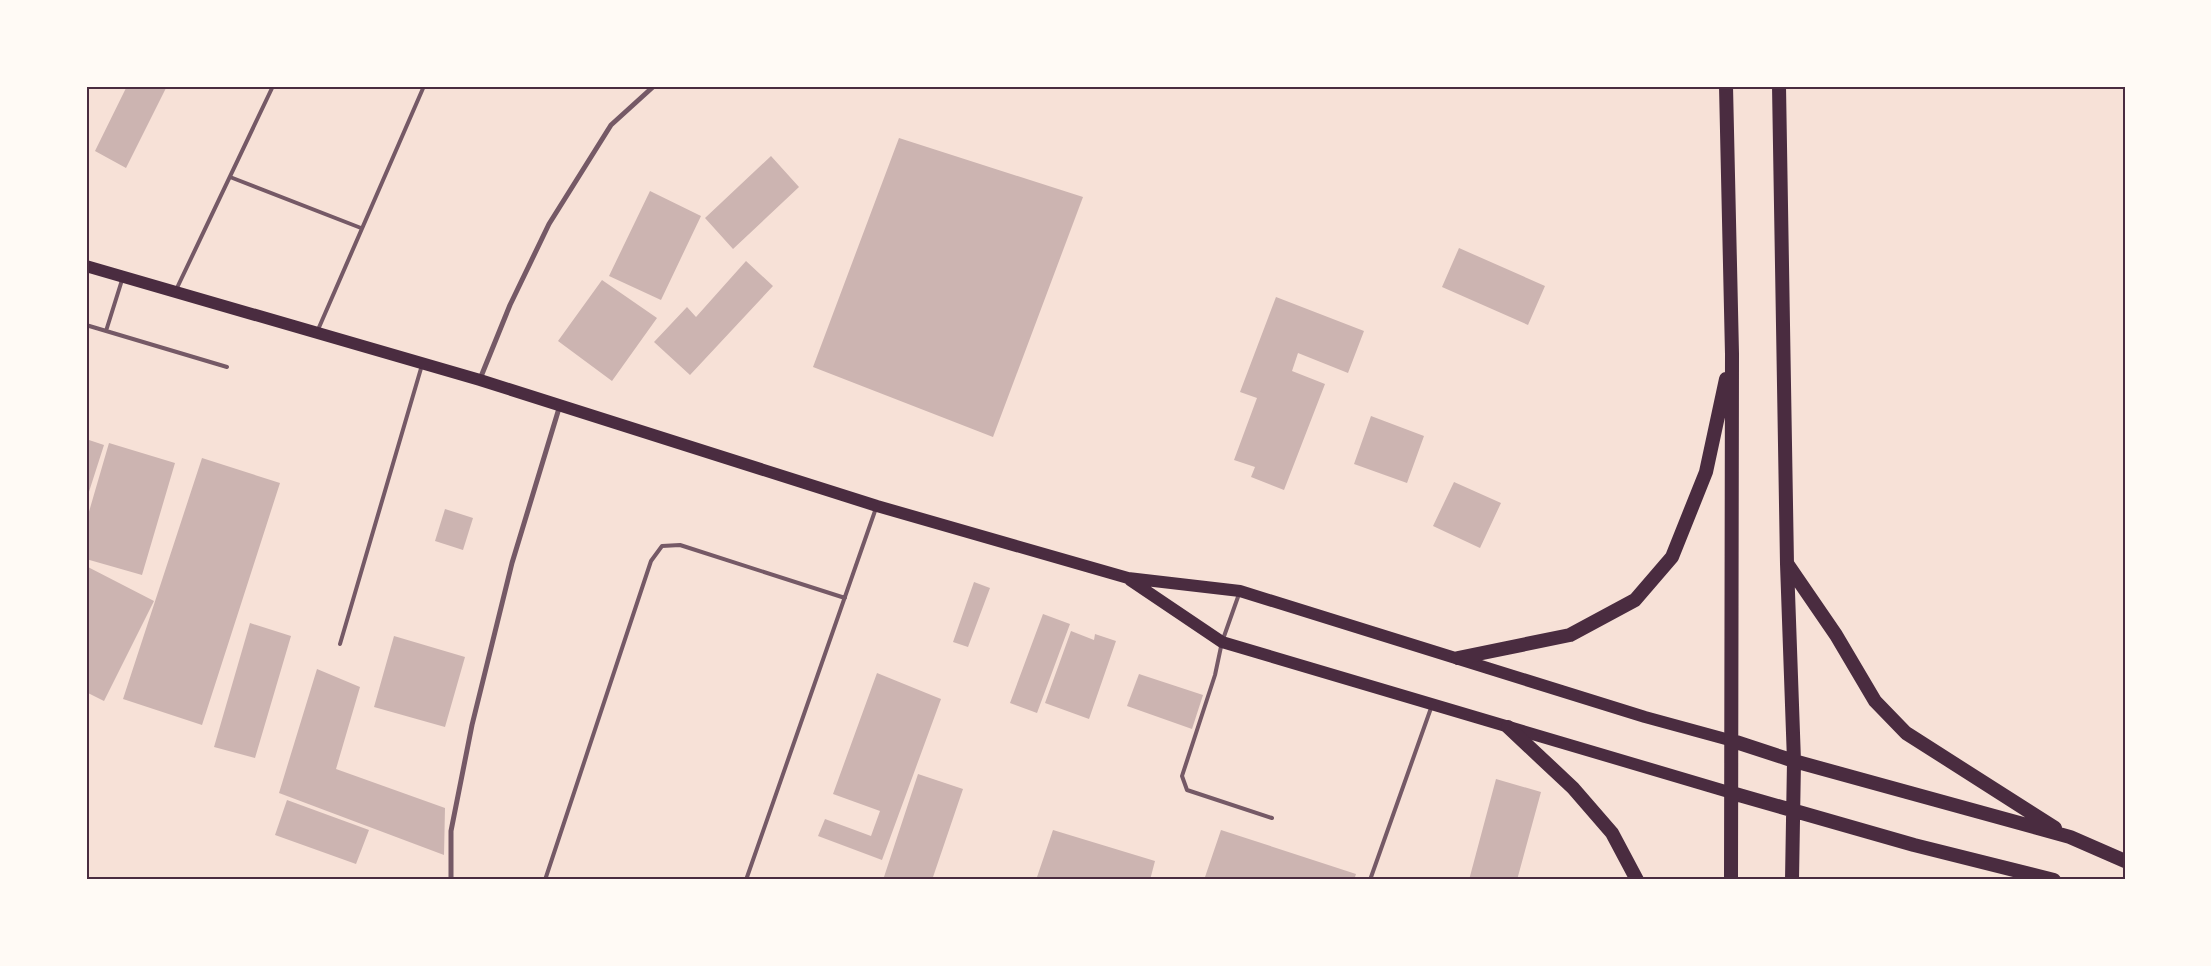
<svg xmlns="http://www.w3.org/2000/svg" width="2211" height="966" viewBox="0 0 2211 966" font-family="'Crimson Pro',serif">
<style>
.building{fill:#ccb4b1}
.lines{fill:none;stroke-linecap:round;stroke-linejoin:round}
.service{stroke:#755966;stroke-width:4}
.minor{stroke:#755966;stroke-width:5}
.primary{stroke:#4a2c40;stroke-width:12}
.trunk{stroke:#4a2c40;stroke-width:14}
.neatline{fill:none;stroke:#4a2c40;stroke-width:2}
</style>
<rect width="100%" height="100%" fill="#f7e1d7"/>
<!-- building -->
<path class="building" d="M127,86H167L126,168L95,151Z
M899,138L1083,197L993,437L813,367Z
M771,156L799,187L733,249L705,218Z
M650,191L701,216L661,300L609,276Z
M1459,248L1545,286L1528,325L1442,287Z
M746,261L773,286L690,375L654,342L687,307L696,317Z
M602,280L657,318L612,381L558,341Z
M1276,297L1364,331L1348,373L1298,353L1292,371L1325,384L1284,490L1251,477L1255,467L1234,460L1257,398L1240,392Z
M1371,416L1424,436L1407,483L1354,464Z
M86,439L104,445L87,498H86Z
M109,443L175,463L142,575L86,559V522Z
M202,458L280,483L202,725L123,699Z
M1454,482L1501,503L1480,548L1433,526Z
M445,509L473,518L463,550L435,541Z
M86,566L154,601L104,701L86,692Z
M974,582L990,588L968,647L953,642Z
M1043,614L1070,624L1037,713L1010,703Z
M250,623L291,636L255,758L214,747Z
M1071,631L1094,640L1095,634L1116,641L1089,719L1045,703Z
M394,636L465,657L445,727L374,707Z
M317,669L360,687L336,769L445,808L444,855L279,793Z
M877,673L941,699L882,860L818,836L825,819L871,836L880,811L833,794Z
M1139,674L1203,695L1192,729L1127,706Z
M918,774L963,789L932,880H883Z
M1496,779L1541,792L1517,880H1469Z
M287,800L369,830L356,864L275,835Z
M1053,830L1155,861L1150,880H1036Z
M1221,830L1356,874L1354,880H1204Z"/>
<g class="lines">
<!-- service -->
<path class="service" d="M230,177L361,228
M176,290L273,86
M86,325L227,367
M106,331L122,280
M317,332L424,86
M1239,594L1222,642L1215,675L1182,776L1187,790L1272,818
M340,644L422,365
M545,880L651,561L662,546L680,545L845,598
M746,880L876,508
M1370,880L1431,708"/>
<!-- minor -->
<path class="minor" d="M480,379L510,305L549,224L611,125L654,86
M451,880V831L472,725L512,563L560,405"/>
<!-- primary -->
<path class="primary" d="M86,266L480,380L877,506L1128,578L1240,591L1645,717L1733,741
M1130,580L1222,642L1732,793"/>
<!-- trunk -->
<path class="trunk" d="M1726,86L1732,354L1731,880
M1779,86L1787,564L1794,761L1792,880
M1788,565L1836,635L1875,701L1906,733L2055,828
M1458,658L1570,635L1635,600L1672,557L1706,472L1726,379
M1508,727L1573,788L1612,833L1637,880
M1733,741L1794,761L2070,837L2125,861
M1732,793L1914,845L2054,880"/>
</g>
<!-- border -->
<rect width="2211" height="966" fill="none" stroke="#fffaf5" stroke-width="175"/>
<rect x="88" y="88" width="2036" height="790" class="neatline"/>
</svg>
